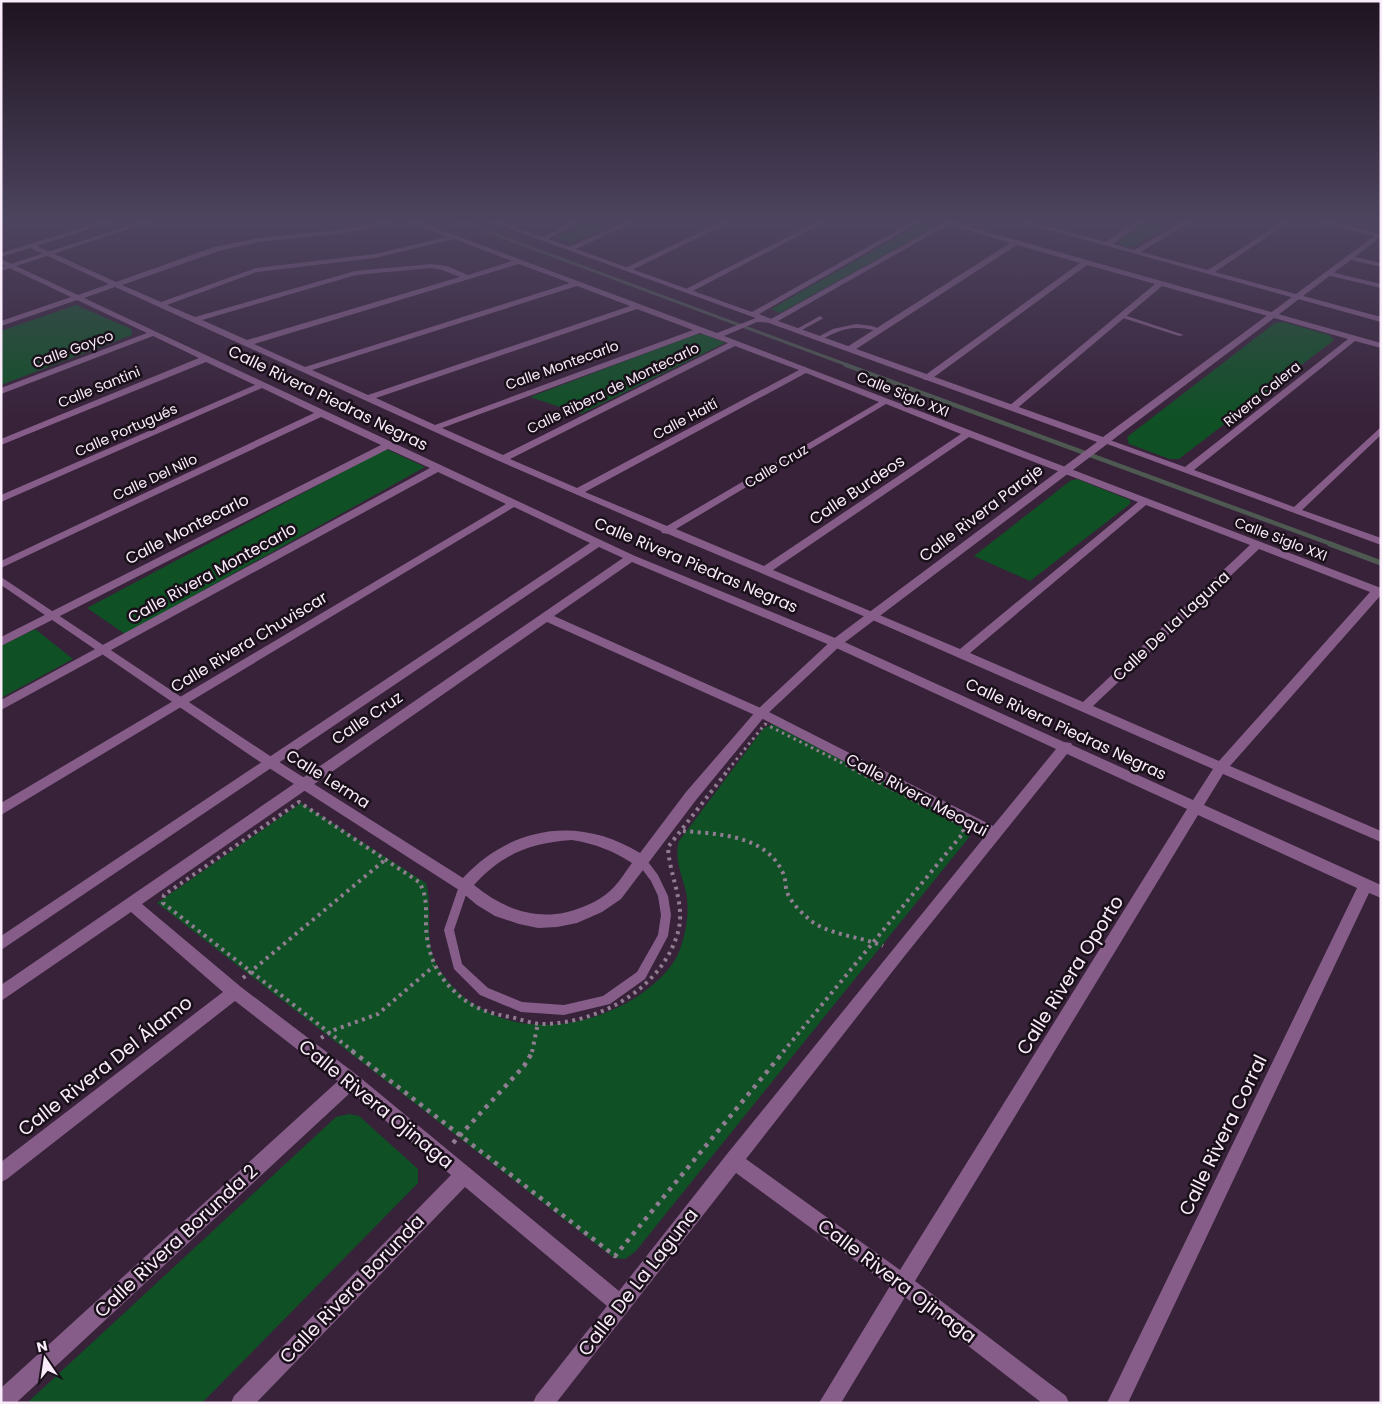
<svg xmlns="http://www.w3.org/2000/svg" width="1382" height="1404" viewBox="0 0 1382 1404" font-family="Poppins,sans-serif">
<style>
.green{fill:#0f5125}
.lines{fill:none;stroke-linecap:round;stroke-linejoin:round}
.stream-far2{stroke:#4d5951;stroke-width:3}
.stream-far1{stroke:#4d5951;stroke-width:4.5}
.stream{stroke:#4d5951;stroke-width:5.5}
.path-far2{stroke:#907d91;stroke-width:3;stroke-dasharray:2.5 4;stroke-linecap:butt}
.path-far1{stroke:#907d91;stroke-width:4;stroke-dasharray:3 4.5;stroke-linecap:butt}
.path{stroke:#907d91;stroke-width:4.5;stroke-dasharray:4 5.5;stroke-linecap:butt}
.service{fill:#855d88;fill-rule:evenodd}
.minor{fill:#855d88;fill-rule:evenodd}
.tertiary{fill:#855d88;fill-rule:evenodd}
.labels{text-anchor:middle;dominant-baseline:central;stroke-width:5;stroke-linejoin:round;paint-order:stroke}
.far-street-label{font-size:14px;fill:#faebfa;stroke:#19101a}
.street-label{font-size:16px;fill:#faebfa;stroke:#19101a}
.near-street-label{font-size:19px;fill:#faebfa;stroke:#19101a}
</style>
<rect width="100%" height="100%" fill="#372239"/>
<!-- green -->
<path class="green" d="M585,222H619L570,243L556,237Z
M923,222L940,224L780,313L771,309Z
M1146,222H1175L1132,247H1125L1118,242Z
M76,305L131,329L132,335L1,385V331Z
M1284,322L1329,335L1334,340L1179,459H1170L1129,444L1127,437L1275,323Z
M697,334L706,335L725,343L581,414L530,397Z
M386,449L425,467L125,634L87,608Z
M1077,479L1130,500V504L1030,581L974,556L1070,481Z
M35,629L73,659L1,698V646Z
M772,724L970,826V836L635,1252L625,1259L614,1258L157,903L301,803L426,883C434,911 422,943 439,969C484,1037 570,1038 635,998C652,987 671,971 679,952C686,934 690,912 686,892C682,874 674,860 679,841L763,729Z
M349,1114L359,1116L418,1169V1183L202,1403H27L336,1117Z"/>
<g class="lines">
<!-- stream-far2 -->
<path class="stream-far2" d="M462,222L850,366"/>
<!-- stream-far1 -->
<path class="stream-far1" d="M846,365L1334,545"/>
<!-- stream -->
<path class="stream" d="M1330,544L1381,563"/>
<!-- path-far2 -->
<path class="path-far2" d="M728,770L765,724L856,770"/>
<!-- path-far1 -->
<path class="path-far1" d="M683,831C719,834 766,835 783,873C786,879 785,886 787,892C791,903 802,913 811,921C832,936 860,936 883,946
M243,978L386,859
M321,1038L334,1030L378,1014L434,966
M354,1052L163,903L164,895L299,802L419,882C427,895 426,907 426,922C426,948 434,972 453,990C470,1007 487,1013 510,1017C521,1019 532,1024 543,1024C599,1023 662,989 678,932C686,904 669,875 668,847L729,769
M532,1052L538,1023
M783,1052L964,832L959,823L853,769"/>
<!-- path -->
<path class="path" d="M352,1051L615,1256L784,1051
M453,1143L524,1066L533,1051"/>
<!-- service -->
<path class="service" d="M1120,315H1124L1184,335L1179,336L1120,317Z
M820,316L823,318L822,319L800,331L795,330Z
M856,324L872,326L883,330L880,332C864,327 850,326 835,333C829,335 822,341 816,338L833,329Z
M641,857L645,858L658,875L668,896L671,915L668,936L645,979L610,1004L564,1015L521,1012L480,995L454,969L444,930L459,886L460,883L464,882L468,883L469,886L454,930L462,964L488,988L522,1002L564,1005L603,996L637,972L658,935L661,915L658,896L651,881L636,861L637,858Z"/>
<!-- minor -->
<path class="minor" d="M101,222H111L37,246L116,282L214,247L259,238L347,229L383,222H395L347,233L259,242L219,251L122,285L161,302L256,268L375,254L447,237L411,222H420L717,333L756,318L776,319V323L757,322L724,336L1381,588V595L1230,766L1381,831V842L1223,774L1204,805L1381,885V898L1369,893L1128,1403H1107L1357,888L1198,815L915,1281L1066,1396L1069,1403H1042L905,1297L841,1403H819L890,1286L736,1173L556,1403H533L536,1396L607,1306L465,1187L256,1403H231L234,1396L451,1175L351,1092L16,1403H1V1388L338,1081L235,1001L7,1179L1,1182V1162L223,992L131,912L1,1001V985L623,558L599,547L1,950V936L590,543L514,507L1,815V803L506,504L438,472L1,710V700L430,468L388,449L1,646V637L381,445L321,417L1,568V561L314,413L262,388L1,502V495L255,385L206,362L1,445V439L199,358L153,336L1,394V388L147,333L77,300L1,326V321L71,297L1,264V259L78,295L109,284L30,248L1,257V253ZM454,239L512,261L468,275L447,266L431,264L355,271L195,317L167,305L257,272L375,258ZM519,264L570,283L305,367L254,344ZM431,268L442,270L460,277L247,340L202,320L356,275ZM577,286L630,306L368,395L312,370ZM115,287L499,461L661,531L662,533L668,534L868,618L1213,769L1193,800L1072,745L1071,743L1064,742L840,640L635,556L84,298ZM637,309L693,330L435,425L376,398ZM700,333L728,343L503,455L442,428ZM735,346L799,370L577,488L510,459ZM806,373L879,402L667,526L585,492ZM886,404L961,434L764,566L676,529ZM969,437L1138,502L960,649L773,570ZM1146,505L1250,545L1083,702L970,653ZM1259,549L1370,592L1219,761L1093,706ZM632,562L832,646L1056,749L993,826L765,710L554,616ZM547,622L757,716L986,835L727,1154L619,1291L357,1075L241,987L142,904ZM1067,754L1187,809L900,1270L746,1159L903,958Z
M571,222H579L546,240L541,239Z
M626,222H634L574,250L567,248Z
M722,222H730L630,271L623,269Z
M817,222H825L691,292L684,290Z
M942,222H952L1381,343V348L1355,341L1194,470L1294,507L1381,427V435L1302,510L1381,538V545L1099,441L1101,439H1107L1185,467L1348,339L1162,286L1015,410H1009V406L1155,284L1087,265L930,380H924V376L1080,263L1017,245L853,351H847V347L1010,243Z
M1021,222H1031L1106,242L1135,222H1142L1113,244L1134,250L1182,222H1190L1141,252L1208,270L1282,222H1289L1215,272L1381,317V322Z
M1321,222H1332L1381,234V238Z
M1347,255L1381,263V267L1347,259Z
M1327,271L1381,284V288L1327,275Z"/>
<!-- tertiary -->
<path class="tertiary" d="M141,222H150L1,271V267Z
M491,222H500L752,312L912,222H920L759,314L771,319L945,222H953L778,321L1103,437L1381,231V237L840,646L765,716L696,800L621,899L602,912L577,923L557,927L538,928L519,924L495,916L477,905L459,890L266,766L1,585V577L276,760L463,878C511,826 579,815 640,853L686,792L757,710L832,640L1097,442ZM572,840C595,844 612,850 632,863C625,872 619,883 611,890C604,897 593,903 585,906C544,924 507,912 474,885C503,854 529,843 572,840Z"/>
</g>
<!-- sky -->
<linearGradient id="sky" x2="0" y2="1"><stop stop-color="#1e131f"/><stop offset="0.53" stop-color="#4d445f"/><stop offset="1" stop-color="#4d445f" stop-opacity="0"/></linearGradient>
<rect width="1382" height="418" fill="url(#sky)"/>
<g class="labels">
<!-- far-street labels -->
<g class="far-street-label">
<text transform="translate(73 349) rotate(-20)">Calle Goyco</text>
<text transform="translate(562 365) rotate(-20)">Calle Montecarlo</text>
<text transform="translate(99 387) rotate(-22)">Calle Santini</text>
<text transform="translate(613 388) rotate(-26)">Calle Ribera de Montecarlo</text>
<text transform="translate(903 394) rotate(22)">Calle Siglo XXI</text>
<text transform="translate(1262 394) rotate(-39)">Rivera Calera</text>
<text transform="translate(685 419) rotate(-28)">Calle Haití</text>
<text transform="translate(126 430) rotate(-24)">Calle Portugués</text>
<text transform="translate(776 466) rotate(-31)">Calle Cruz</text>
<text transform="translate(155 477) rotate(-25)">Calle Del Nilo</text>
<text transform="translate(1281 539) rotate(21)">Calle Siglo XXI</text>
</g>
<!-- street labels -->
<g class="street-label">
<text transform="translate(328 398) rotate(26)">Calle Rivera Piedras Negras</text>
<text transform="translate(857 490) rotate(-34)">Calle Burdeos</text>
<text transform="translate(981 513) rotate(-37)">Calle Rivera Paraje</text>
<text transform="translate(187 529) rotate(-27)">Calle Montecarlo</text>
<text transform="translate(696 565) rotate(23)">Calle Rivera Piedras Negras</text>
<text transform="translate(212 573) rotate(-29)">Calle Rivera Montecarlo</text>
<text transform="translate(1171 626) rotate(-43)">Calle De La Laguna</text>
<text transform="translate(249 642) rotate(-31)">Calle Rivera Chuviscar</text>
<text transform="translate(367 718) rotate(-34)">Calle Cruz</text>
<text transform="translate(1066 729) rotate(25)">Calle Rivera Piedras Negras</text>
<text transform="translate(328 779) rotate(32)">Calle Lerma</text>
<text transform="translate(917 795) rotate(28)">Calle Rivera Meoqui</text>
</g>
<!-- near-street labels -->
<g class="near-street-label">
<text transform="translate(1070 975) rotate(-58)">Calle Rivera Oporto</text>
<text transform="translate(105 1066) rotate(-38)">Calle Rivera Del Álamo</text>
<text transform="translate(376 1104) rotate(39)">Calle Rivera Ojinaga</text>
<text transform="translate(1223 1135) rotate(-64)">Calle Rivera Corral</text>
<text transform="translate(176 1241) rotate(-43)">Calle Rivera Borunda 2</text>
<text transform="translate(897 1281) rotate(37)">Calle Rivera Ojinaga</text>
<text transform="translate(638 1282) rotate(-52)">Calle De La Laguna</text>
<text transform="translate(352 1289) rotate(-46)">Calle Rivera Borunda</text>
</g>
</g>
<!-- border -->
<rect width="1382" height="1404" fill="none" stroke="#faebfa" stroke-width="5"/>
<!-- north arrow -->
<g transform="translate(45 1359) rotate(347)" stroke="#19101a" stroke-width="4" paint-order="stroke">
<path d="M0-4L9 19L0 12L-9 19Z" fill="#faebfa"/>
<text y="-8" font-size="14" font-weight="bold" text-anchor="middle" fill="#faebfa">N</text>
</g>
</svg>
